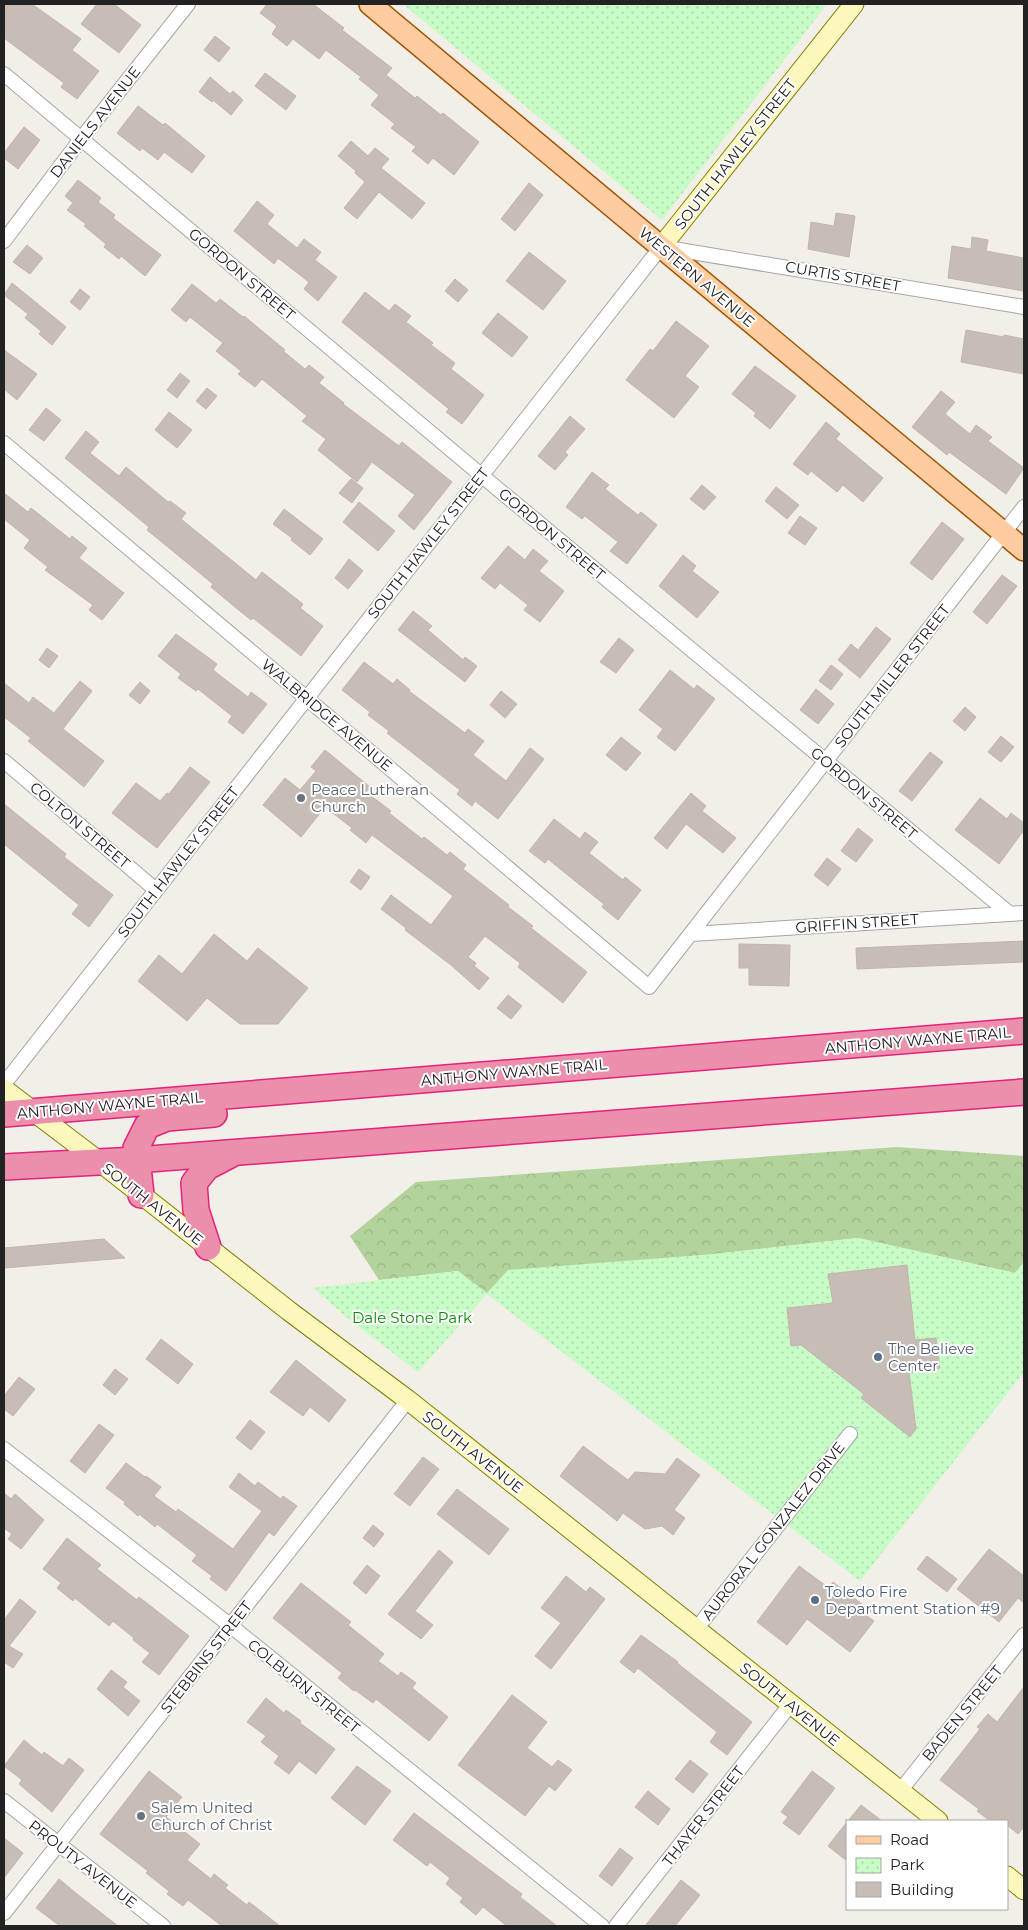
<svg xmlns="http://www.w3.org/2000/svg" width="1028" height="1930" viewBox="0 0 1028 1930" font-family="Montserrat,sans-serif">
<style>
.forest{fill:url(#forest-crowns)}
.park{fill:url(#park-dots)}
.building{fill:#c7bdb7;stroke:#c5b3aa}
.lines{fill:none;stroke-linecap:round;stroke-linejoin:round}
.street-casing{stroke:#a6a6a6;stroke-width:16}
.secondary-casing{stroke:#818001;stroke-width:21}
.primary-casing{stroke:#a05800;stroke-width:24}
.highway-casing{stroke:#e3237c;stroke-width:28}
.street{stroke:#fff;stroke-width:14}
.secondary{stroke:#fcf8bd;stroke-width:19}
.primary{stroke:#ffcba1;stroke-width:21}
.highway{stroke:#eb8fab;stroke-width:25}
.worship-dot{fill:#6b7280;stroke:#fff;stroke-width:2}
.service-dot{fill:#5c6f8a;stroke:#fff;stroke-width:2}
.labels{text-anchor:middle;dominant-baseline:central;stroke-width:4;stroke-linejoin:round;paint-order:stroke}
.street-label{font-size:15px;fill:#222;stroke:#fff}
.worship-label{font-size:15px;fill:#5b616d;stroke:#fff;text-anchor:start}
.park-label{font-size:15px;fill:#0c8808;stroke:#fff}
.service-label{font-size:15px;fill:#4e5e75;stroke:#fff;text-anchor:start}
</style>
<defs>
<pattern id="forest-crowns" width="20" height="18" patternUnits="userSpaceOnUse" patternTransform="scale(1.25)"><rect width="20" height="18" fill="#b3d39c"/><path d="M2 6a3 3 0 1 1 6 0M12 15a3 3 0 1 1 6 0" fill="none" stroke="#9ab586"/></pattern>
<pattern id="park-dots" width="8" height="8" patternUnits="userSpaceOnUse" patternTransform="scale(1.25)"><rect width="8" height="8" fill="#c8fcc6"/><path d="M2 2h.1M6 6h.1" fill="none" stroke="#acd8aa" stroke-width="1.8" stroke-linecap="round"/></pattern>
</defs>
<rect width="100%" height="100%" fill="#f2eee8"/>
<!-- forest -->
<path class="forest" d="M897,1147L1024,1156V1262L1015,1273L858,1238L714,1254L487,1294L458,1271L379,1280L350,1236L416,1182Z"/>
<!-- park -->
<path class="park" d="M403,4H827L662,220Z
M858,1238L1015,1273L1024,1262V1372L860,1581L487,1294L418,1372L351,1321L313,1288L458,1271L487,1293L508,1270L714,1254Z"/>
<!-- building -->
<path class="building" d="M4,4H32L81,39L72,50L99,71L77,99L61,87L64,83L4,38Z
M97,4H114L141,25L119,53L81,24Z
M267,4H313L344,28L342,30L392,68L386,75L415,98L417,96L441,115L443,113L479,142L454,175L433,158L428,164L412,151L416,147L391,128L395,124L371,105L379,95L359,79L361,77L326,50L319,59L293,39L287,46L272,34L277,26L260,13Z
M215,36L230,48L219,62L204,50Z
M265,73L296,96L286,110L255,86Z
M210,77L230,94L233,91L243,100L231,115L213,100L212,102L199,92Z
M138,106L163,125L165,123L205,156L192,173L164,152L158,160L142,148L140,151L117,133Z
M24,127L40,140L18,169L4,158V153Z
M351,141L368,156L375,148L389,159L381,168L425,203L412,219L379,192L357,219L344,208L365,182L355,173L356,171L338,156Z
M78,180L101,198L98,202L115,215L113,218L161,255L145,276L121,256L119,259L104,247L106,244L84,226L86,224L67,210L73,203L65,196Z
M529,183L543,195L515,231L501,219Z
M257,201L274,215L267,224L297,248L304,239L321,252L315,260L337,277L318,301L304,289L309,282L278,258L274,264L234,231Z
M836,213L855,216L849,257L808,249L811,222L834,226Z
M972,237L988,240L986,251L1024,258V291L948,278L952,246L971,249Z
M27,245L43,258L30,274L13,262Z
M529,252L566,281L543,310L506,281Z
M455,279L468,290L458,302L445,291Z
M12,283L66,327L52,345L39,334L41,331L25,318L28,314L4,295Z
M192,284L216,303L220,299L243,317L244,316L285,350L283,351L305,369L309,365L324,377L319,383L344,403L343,404L399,446L402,442L452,482L414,530L398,516L415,495L372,462L357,482L318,450L326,439L302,421L307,416L262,379L255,387L238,374L241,371L216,351L223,343L190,317L186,322L171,310Z
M80,289L90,297L80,310L70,302Z
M365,292L389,311L395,304L411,316L406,322L433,343L431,345L455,363L451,369L484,395L462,424L446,412L449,409L342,322Z
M498,313L528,337L512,357L482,333Z
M676,321L709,346L685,376L699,387L674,418L626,380L650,349L653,351Z
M966,330L1004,337V335L1024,339V374L961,362Z
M4,350L37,374L17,400L4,389Z
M755,366L796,396L770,429L754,416L756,413L732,394Z
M180,373L190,381L177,398L167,390Z
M207,388L217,396L206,409L196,401Z
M941,391L955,402L945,414L970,434L976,425L992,437L988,441L1024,468L1006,494L949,452L947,455L912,427Z
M46,408L61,420L44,441L29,430Z
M169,412L192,430L177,448L155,430Z
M570,416L585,429L565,452L568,455L555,470L538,456Z
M826,422L840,434L836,439L883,478L863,502L843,485L837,492L811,471L808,475L793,464Z
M86,431L99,442L90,453L119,476L126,467L168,502L170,501L186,513L181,519L256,580L262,572L303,604L300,608L323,626L301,656L253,618L251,620L235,607L211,587L213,584L147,530L149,527L65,458Z
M592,472L609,485L605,489L638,515L641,512L657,525L627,564L610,551L618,542L585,516L582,519L566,507Z
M351,479L363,488L352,503L339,493Z
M702,485L716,497L704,510L690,499Z
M776,487L799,505L787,519L765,501Z
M4,493L28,512L31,508L70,539L72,536L87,548L79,558L124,593L102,620L89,610L93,605L45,570L48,567L24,548L30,540L4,519Z
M359,502L395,531L378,551L343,522Z
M284,509L323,539L310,555L291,540L292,538L273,524Z
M800,516L817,528L805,545L788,533Z
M942,522L964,539L932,580L910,563Z
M508,546L525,560L533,549L548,561L539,571L564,591L540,622L524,610L528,605L500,583L495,589L481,578Z
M683,555L696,566L692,571L719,592L697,618L659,586Z
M349,559L363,571L348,589L335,578Z
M1002,575L1017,586L987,624L973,612Z
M413,611L432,626L428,630L463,660L465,657L477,666L465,682L398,630Z
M876,627L891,639L860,678L838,660L851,644L858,650Z
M176,634L217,664L213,670L248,697L251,692L267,704L243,734L228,722L232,716L198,689L196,691L178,678L181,674L158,656Z
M619,638L634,650L616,673L600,662Z
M47,648L58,656L49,668L39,660Z
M364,662L393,684L397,679L410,690L409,691L465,733L468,729L484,741L473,755L506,781L530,748L544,759L498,819L475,801L472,806L457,794L460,790L387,733L389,731L368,715L370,712L342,690Z
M831,665L843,674L831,690L819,681Z
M670,670L694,689L697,685L715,699L675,751L657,737L663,729L639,710Z
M80,681L92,691L63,729L104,761L84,787L28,741L31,738L4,717V683L29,703L33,697L54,713Z
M140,682L150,691L140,704L129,695Z
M816,689L834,704L818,724L800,710Z
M501,691L517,704L505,718L490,705Z
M965,707L976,717L965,731L953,721Z
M1001,736L1014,747L1001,762L988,752Z
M621,737L641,753L626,771L606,755Z
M325,750L370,787L366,792L391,811L389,813L422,839L424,837L447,855L450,852L466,865L463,869L509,905L508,907L533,926L531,928L587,972L563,1003L518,967L520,963L485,936L468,957L476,963L474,966L489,978L479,990L451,965L405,930L406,928L381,909L391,895L431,925L453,896L372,835L366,843L350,830L352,828L325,807L301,837L263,805L285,778L300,790L316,771L311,767Z
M930,752L943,762L912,801L899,791Z
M190,767L210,782L157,848L112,813L136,783L160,801L167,793L169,794Z
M691,793L706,806L702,811L736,838L723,853L686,824L667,849L654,838Z
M980,798L1007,819L1011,813L1024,823V830L999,864L955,830Z
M4,804L66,854L64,857L113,895L89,927L72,914L79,905L4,844Z
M554,819L580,839L585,832L598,842L589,853L623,880L625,877L641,890L618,920L602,907L604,904L580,885L548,859L545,863L529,851Z
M858,828L873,840L856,862L841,851Z
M827,858L841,869L828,886L814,875Z
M359,869L370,877L361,890L350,882Z
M214,934L247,961L258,948L308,988L278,1024H240L207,998L187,1021L138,981L159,955L182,974Z
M1024,941V962L857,969L856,948Z
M739,944L790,945L789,986L749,985V968H739Z
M508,995L522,1006L511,1019L497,1008Z
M104,1239L125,1258L4,1268V1248Z
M907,1265L915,1340L936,1338L940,1368L909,1372L916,1429L910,1437L861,1398L864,1394L801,1345L791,1346L787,1308L833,1303L828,1274Z
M161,1339L193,1364L178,1384L146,1359Z
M296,1360L346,1400L329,1422L310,1407L303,1416L270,1392Z
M115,1369L128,1379L115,1395L103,1385Z
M19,1377L35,1389L13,1416L4,1409V1396Z
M250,1420L265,1432L251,1450L236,1438Z
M99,1424L114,1435L85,1473L70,1461Z
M583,1446L628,1480L635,1472L665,1474L677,1458L700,1475L674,1510L685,1518L673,1535L662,1526L645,1529L623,1513L617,1521L560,1476Z
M423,1457L439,1469L410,1506L394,1494Z
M126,1463L145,1477L146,1476L161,1487L154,1496L176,1512L178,1509L233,1549L262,1511L229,1487L239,1473L255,1486L258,1482L281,1499L283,1496L297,1506L274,1536L269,1532L226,1591L210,1579L212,1576L192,1561L197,1555L157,1524L155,1527L139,1514L138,1516L124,1504L125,1502L106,1488Z
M457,1489L509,1529L489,1555L437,1514Z
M4,1493L11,1499L15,1494L44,1520L21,1549L8,1539L12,1534L4,1528Z
M373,1525L384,1534L374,1547L363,1538Z
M67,1538L101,1565L97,1569L137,1600L139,1597L189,1636L159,1675L142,1662L150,1653L133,1640L134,1638L113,1621L109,1626L75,1598L73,1601L57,1588L61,1583L43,1569Z
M989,1549L1024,1576V1603L1018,1598L999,1622L957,1589Z
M439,1550L453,1562L415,1611L433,1625L421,1639L388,1614Z
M927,1556L957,1579L947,1592L917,1569Z
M367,1565L380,1576L366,1594L353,1583Z
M799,1566L829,1588L833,1582L871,1611L867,1616L874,1621L850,1652L807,1619L787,1645L757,1622Z
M566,1576L586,1592L590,1587L605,1599L551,1669L535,1656L561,1623L541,1608Z
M301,1583L351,1622L348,1625L384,1654L378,1661L398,1676L401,1672L416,1683L412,1688L448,1717L429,1741L376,1699L373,1703L355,1690L354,1691L338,1678L342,1673L273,1618Z
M20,1599L36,1612L9,1646L23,1654L13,1668L4,1662V1620Z
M641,1635L678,1662L677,1663L752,1722L727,1755L710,1742L717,1732L638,1668L634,1673L620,1662Z
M111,1670L127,1682L123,1687L140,1701L128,1716L97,1689Z
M1024,1687V1827L1018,1834L1007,1825V1821H990L977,1811L979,1809L940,1780L980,1729L977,1727L988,1714L997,1722Z
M512,1695L547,1722L527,1748L552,1767L558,1760L572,1770L555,1791L549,1786L525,1816L458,1765Z
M266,1698L284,1713L286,1710L301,1721L300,1723L335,1749L316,1774L299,1761L289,1774L274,1763L279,1756L261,1742L266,1736L247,1722Z
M24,1740L42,1755L44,1752L63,1766L69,1758L84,1770L52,1812L19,1784L22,1780L4,1766Z
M690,1760L708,1774L693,1793L675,1779Z
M357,1766L391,1791L365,1825L331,1798Z
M149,1771L182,1797L166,1817L200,1844L187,1860L211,1879L214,1874L228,1885L225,1888L247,1905L249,1902L280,1926H222L188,1900L183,1906L167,1894L169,1891L146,1873L148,1871L100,1834Z
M812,1771L835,1788L799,1835L783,1823L788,1817L781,1812Z
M648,1791L670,1809L658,1825L635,1807Z
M861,1805L882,1821H848Z
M414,1813L522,1894L520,1897L557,1926H507L483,1907L476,1915L460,1902L463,1898L446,1884L450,1878L430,1862L427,1866L393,1840Z
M847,1822V1861L828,1846Z
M4,1838L23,1853L4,1878Z
M620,1848L633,1858L612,1886L599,1876Z
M59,1879L77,1894L118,1926H60L36,1908Z
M681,1880L700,1895L675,1926H645Z"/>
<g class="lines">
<defs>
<path id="street" d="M4,74L481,475L1010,914
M4,241L81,139L188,4
M4,443L649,987L1024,507
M4,761L156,890
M691,934L1024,913
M4,1084L661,247L1024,307
M4,1449L231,1626L602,1926
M697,1628L850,1434
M900,1791L1024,1635
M4,1801L163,1926
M4,1913L408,1400
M616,1926L790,1705"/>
<path id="secondary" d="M661,247L854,4
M4,1089L100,1162L289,1311L408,1400L938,1821
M1007,1876L1024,1890"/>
<path id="primary" d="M370,4L1024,550"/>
<path id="highway" d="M4,1114L1024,1031
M4,1167L136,1160L1024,1092
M141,1195L136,1148L147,1126L167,1118L214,1114
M208,1247L196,1210L194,1183L207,1167L230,1155"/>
</defs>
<!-- street casing -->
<use href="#street" class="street-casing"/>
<!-- secondary casing -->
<use href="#secondary" class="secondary-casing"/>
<!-- primary casing -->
<use href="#primary" class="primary-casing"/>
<!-- highway casing -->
<use href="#highway" class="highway-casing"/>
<!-- street -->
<use href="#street" class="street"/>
<!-- secondary -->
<use href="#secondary" class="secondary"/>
<!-- primary -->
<use href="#primary" class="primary"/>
<!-- highway -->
<use href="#highway" class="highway"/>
</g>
<!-- markers -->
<g class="worship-dot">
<circle cx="301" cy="798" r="5"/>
<circle cx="141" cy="1816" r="5"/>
</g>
<g class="service-dot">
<circle cx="878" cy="1357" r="5"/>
<circle cx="815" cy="1600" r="5"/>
</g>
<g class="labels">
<!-- street labels -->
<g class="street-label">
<text transform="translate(95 122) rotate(-52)">DANIELS AVENUE</text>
<text transform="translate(735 154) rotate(-52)">SOUTH HAWLEY STREET</text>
<text transform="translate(242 274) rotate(40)">GORDON STREET</text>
<text transform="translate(843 276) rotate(10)">CURTIS STREET</text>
<text transform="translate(697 277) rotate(40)">WESTERN AVENUE</text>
<text transform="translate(552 534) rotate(40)">GORDON STREET</text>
<text transform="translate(428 543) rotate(-52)">SOUTH HAWLEY STREET</text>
<text transform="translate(892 676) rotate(-52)">SOUTH MILLER STREET</text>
<text transform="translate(327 715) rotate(40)">WALBRIDGE AVENUE</text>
<text transform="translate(864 793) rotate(40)">GORDON STREET</text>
<text transform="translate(80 825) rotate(40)">COLTON STREET</text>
<text transform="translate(178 862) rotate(-52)">SOUTH HAWLEY STREET</text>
<text transform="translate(857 923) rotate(-4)">GRIFFIN STREET</text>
<text transform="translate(918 1040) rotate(-5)">ANTHONY WAYNE TRAIL</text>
<text transform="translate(514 1072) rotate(-5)">ANTHONY WAYNE TRAIL</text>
<text transform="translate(110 1105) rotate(-5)">ANTHONY WAYNE TRAIL</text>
<text transform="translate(153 1204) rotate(38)">SOUTH AVENUE</text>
<text transform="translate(473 1452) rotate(38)">SOUTH AVENUE</text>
<text transform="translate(773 1531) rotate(-52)">AURORA L GONZALEZ DRIVE</text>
<text transform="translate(206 1657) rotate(-52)">STEBBINS STREET</text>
<text transform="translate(304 1686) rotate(39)">COLBURN STREET</text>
<text transform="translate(790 1704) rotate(39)">SOUTH AVENUE</text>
<text transform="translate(962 1713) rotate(-51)">BADEN STREET</text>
<text transform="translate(703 1816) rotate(-52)">THAYER STREET</text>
<text transform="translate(83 1864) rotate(38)">PROUTY AVENUE</text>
</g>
<!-- worship labels -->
<g class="worship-label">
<text x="311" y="789">Peace Lutheran<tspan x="311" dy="17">Church</tspan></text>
<text x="151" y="1807">Salem United<tspan x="151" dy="17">Church of Christ</tspan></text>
</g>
<!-- park labels -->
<g class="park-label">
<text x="412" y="1317">Dale Stone Park</text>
</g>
<!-- service labels -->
<g class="service-label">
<text x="888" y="1348">The Believe<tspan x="888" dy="17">Center</tspan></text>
<text x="825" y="1591">Toledo Fire<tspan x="825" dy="17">Department Station #9</tspan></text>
</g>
</g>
<!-- border -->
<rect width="1028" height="1930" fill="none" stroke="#222222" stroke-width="10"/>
<!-- legend -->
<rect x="846" y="1820" width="162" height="90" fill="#ffffff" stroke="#a7a7a7"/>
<rect x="856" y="1836" width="25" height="8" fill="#ffcba1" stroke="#a7a7a7"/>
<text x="890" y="1845" font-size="15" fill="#222222">Road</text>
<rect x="856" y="1858" width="25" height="15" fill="url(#park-dots)" stroke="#a7a7a7"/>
<text x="890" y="1870" font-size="15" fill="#222222">Park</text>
<rect x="856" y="1882" width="25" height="15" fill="#c7bdb7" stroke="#a7a7a7"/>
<text x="890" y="1895" font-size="15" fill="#222222">Building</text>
</svg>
